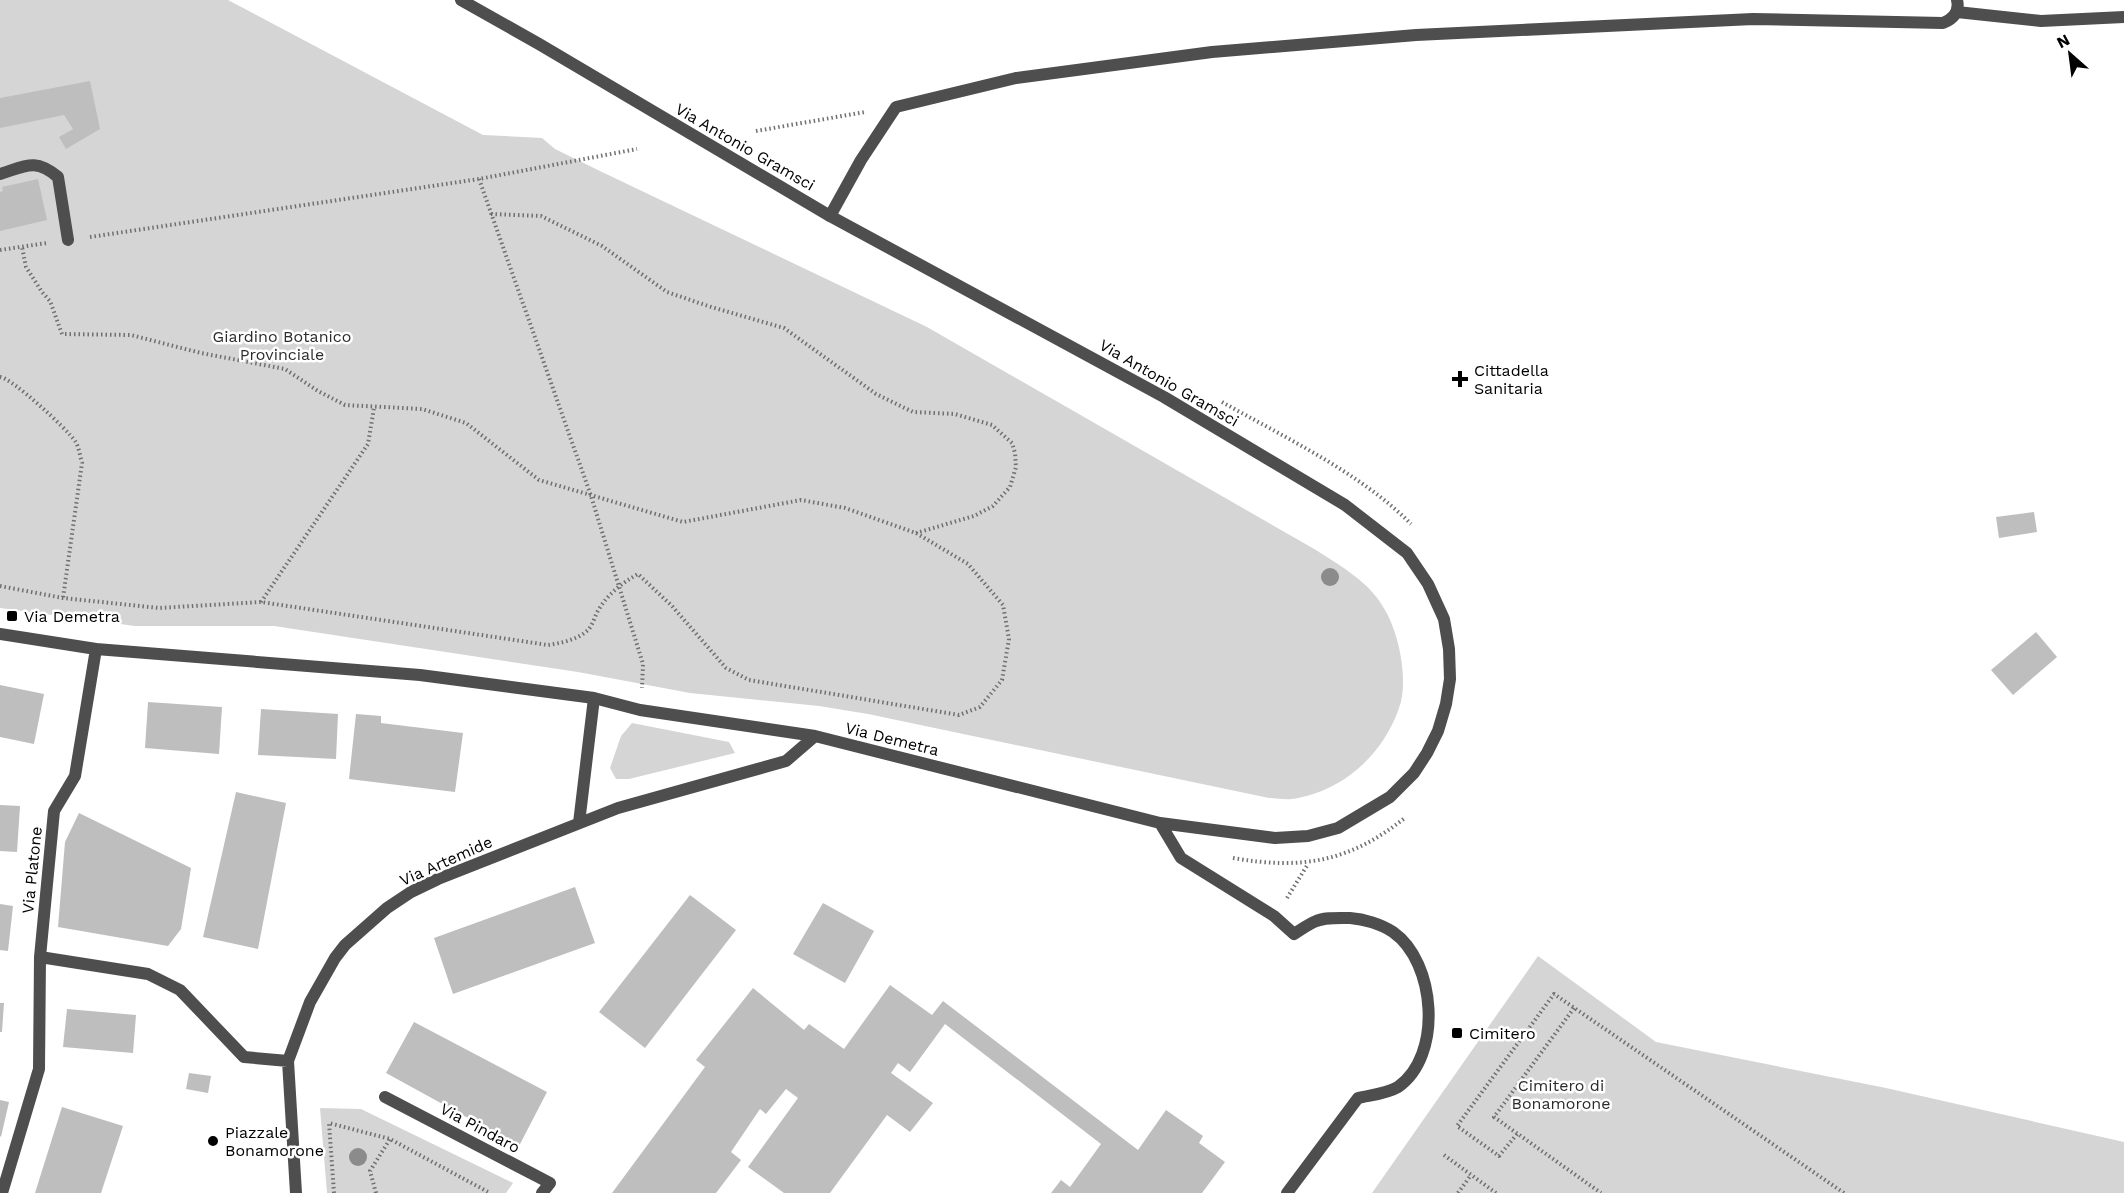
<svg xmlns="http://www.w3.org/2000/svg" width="2124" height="1193" viewBox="0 0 2124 1193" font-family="'Work Sans',sans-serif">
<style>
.green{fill:#d5d5d5}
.building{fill:#bebebe}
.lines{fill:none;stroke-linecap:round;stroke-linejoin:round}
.path{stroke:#707070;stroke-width:4;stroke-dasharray:1.5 3;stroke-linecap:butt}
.service{stroke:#4e4e4e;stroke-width:12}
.minor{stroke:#4e4e4e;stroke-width:12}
.tree{fill:#8b8b8b}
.poi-dot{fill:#000;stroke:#fff;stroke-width:2}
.labels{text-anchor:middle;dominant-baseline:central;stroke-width:5;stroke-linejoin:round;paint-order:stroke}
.street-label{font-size:16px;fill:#000;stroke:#fff}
.park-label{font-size:16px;fill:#2c2c2c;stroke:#fff}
.poi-label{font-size:16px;fill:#000;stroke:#fff;text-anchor:start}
</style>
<rect width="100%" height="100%" fill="#fff"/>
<!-- green -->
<path class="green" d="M0,0H228L483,135L542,138L555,149L602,172L927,327L1316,550C1342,567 1370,582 1385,610C1399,634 1409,681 1399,708C1383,755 1342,792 1292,799C1285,800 1277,798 1269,798L868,714L819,706L690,693L578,672L274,626H135L0,608Z
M632,723L729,742L735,753L629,779H616L610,768L621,736Z
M1538,956L1656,1042L1886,1088L2124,1142V1193H1372Z
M320,1108L361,1109L513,1183L506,1193H327Z"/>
<!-- building -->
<path class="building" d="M90,81L100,129L66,149L59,137L73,129L64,115L0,128V98Z
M38,179L47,220L0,231V192L3,191L2,187Z
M2034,512L2037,532L1999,538L1996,517Z
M2036,632L2057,657L2013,695L1991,670Z
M0,685L44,694L34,744L0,737Z
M148,702L222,707L219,754L145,748Z
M261,709L338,714L336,759L258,755Z
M356,714L381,716V723L463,733L455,792L349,779Z
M236,792L286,803L258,949L203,937Z
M0,805L20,806L17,852L0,851Z
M79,813L191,868L181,929L168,946L58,927L65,842Z
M575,887L595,943L453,994L434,938Z
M690,895L736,930L645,1048L599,1012Z
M823,903L874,931L845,983L793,954Z
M0,904L13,906L8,951L0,950Z
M890,985L932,1015L943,1001L1138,1150L1166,1110L1203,1136L1199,1143L1225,1162L1202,1193H1051L1061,1180L1070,1187L1101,1144L945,1024L910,1072L898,1063L891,1073L933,1103L910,1132L887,1115L830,1193H784L748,1167L798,1098L786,1089L766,1114L760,1109L731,1152L741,1160L716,1193H612L705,1067L696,1060L753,988L804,1030L809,1024L844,1049Z
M0,1003H4L2,1032H0Z
M67,1009L136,1015L133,1053L63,1047Z
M414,1022L547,1092L519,1146L386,1073Z
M189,1073L211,1076L208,1093L186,1089Z
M0,1100L9,1102L1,1137L0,1136Z
M62,1107L123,1126L101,1193H35Z"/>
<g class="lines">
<!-- path -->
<path class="path" d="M756,131L865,112
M479,179L591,496L643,664L642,688
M491,214L541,216L602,246L667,292L708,306L784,328L876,394L913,412L955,414L992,425L1012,443L1015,453L1016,467L1010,487L993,506L974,516L916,533
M90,237L479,179L637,149
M0,250L47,243
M0,377C12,378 67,429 75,441C79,447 80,456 82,463L63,598
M1222,402C1284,437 1362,474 1411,524
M0,586L63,598L159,608L261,602L548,645C561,643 577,640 588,630C593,625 595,615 599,609C609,593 622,583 638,574L672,606L726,668L749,680L959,715L980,707L1002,680L1009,639L1003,605L968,564L916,533L845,508L801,500L683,522L539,480L466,423L422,409L345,405L318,391L285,369L201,353L131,335L62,334L50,301L42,292L26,267L22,247
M261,602L368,444L374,408
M1233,858C1302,870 1350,862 1406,817
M1287,898L1308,864
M1574,1008L1494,1117L1601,1193
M1517,1134L1499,1156L1457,1126L1554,994L1844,1193
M1444,1155L1496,1193
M334,1193L329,1123L390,1139L490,1193
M376,1193L370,1171L390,1139
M1458,1193L1471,1175"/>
<!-- service -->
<path class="service" d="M1957,12L2041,21L2124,17
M0,174C26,166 35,158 58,177L68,240
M830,216L861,160L896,107L1016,78L1212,52L1416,35L1753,19L1943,23C1953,19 1960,12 1957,0"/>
<!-- minor -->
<path class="minor" d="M0,634L96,649L420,675L594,698L640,710L815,736L1160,823L1275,838L1308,836L1338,828L1390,797L1414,773L1427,753L1438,731L1446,704L1450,679L1449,649L1444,619L1428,584L1407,553L1345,505L1164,397L830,216L539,44L461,0
M579,823L594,698
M1160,823L1181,858L1274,916L1294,934C1301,930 1307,925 1314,922C1324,917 1338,918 1350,918C1364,919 1381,924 1393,932C1436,962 1443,1056 1398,1087C1386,1094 1371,1095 1358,1098L1287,1193
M40,957L148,974L180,990L244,1057L288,1061
M385,1097L550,1183L542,1193
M2,1193L39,1069L40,957L54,811L75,776L96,649
M296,1193L288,1061L310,1002L335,958L345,945L387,908L411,892L438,879L618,808L786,761L815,736"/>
</g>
<!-- trees -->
<g class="tree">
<circle cx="1330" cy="577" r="9"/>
<circle cx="358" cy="1157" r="9"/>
</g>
<!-- markers -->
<g class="poi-dot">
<path d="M1457 370h6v6h6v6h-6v6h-6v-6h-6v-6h6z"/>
<rect x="6" y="610" width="12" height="12" rx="3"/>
<rect x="1451" y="1027" width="12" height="12" rx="3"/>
<circle cx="213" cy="1141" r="6"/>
</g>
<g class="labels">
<!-- street labels -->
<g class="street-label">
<text transform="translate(745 147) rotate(30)">Via Antonio Gramsci</text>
<text transform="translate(1169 383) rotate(30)">Via Antonio Gramsci</text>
<text transform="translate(892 739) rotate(14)">Via Demetra</text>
<text transform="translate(446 861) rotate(-24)">Via Artemide</text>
<text transform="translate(32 870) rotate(-84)">Via Platone</text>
<text transform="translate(480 1128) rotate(28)">Via Pindaro</text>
</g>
<!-- park labels -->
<g class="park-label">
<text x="282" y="336">Giardino Botanico<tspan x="282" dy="18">Provinciale</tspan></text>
<text x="1561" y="1085">Cimitero di<tspan x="1561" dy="18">Bonamorone</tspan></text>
</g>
<!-- poi labels -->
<g class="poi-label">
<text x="1474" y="370">Cittadella<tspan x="1474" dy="18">Sanitaria</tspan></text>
<text x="24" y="616">Via Demetra</text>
<text x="1469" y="1033">Cimitero</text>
<text x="225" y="1132">Piazzale<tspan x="225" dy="18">Bonamorone</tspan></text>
</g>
</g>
<!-- north arrow -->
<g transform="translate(2070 54) rotate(332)" stroke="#ffffff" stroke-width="4.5" paint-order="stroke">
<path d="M0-4.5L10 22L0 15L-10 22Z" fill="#000000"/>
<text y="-9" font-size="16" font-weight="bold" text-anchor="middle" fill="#000000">N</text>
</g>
</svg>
